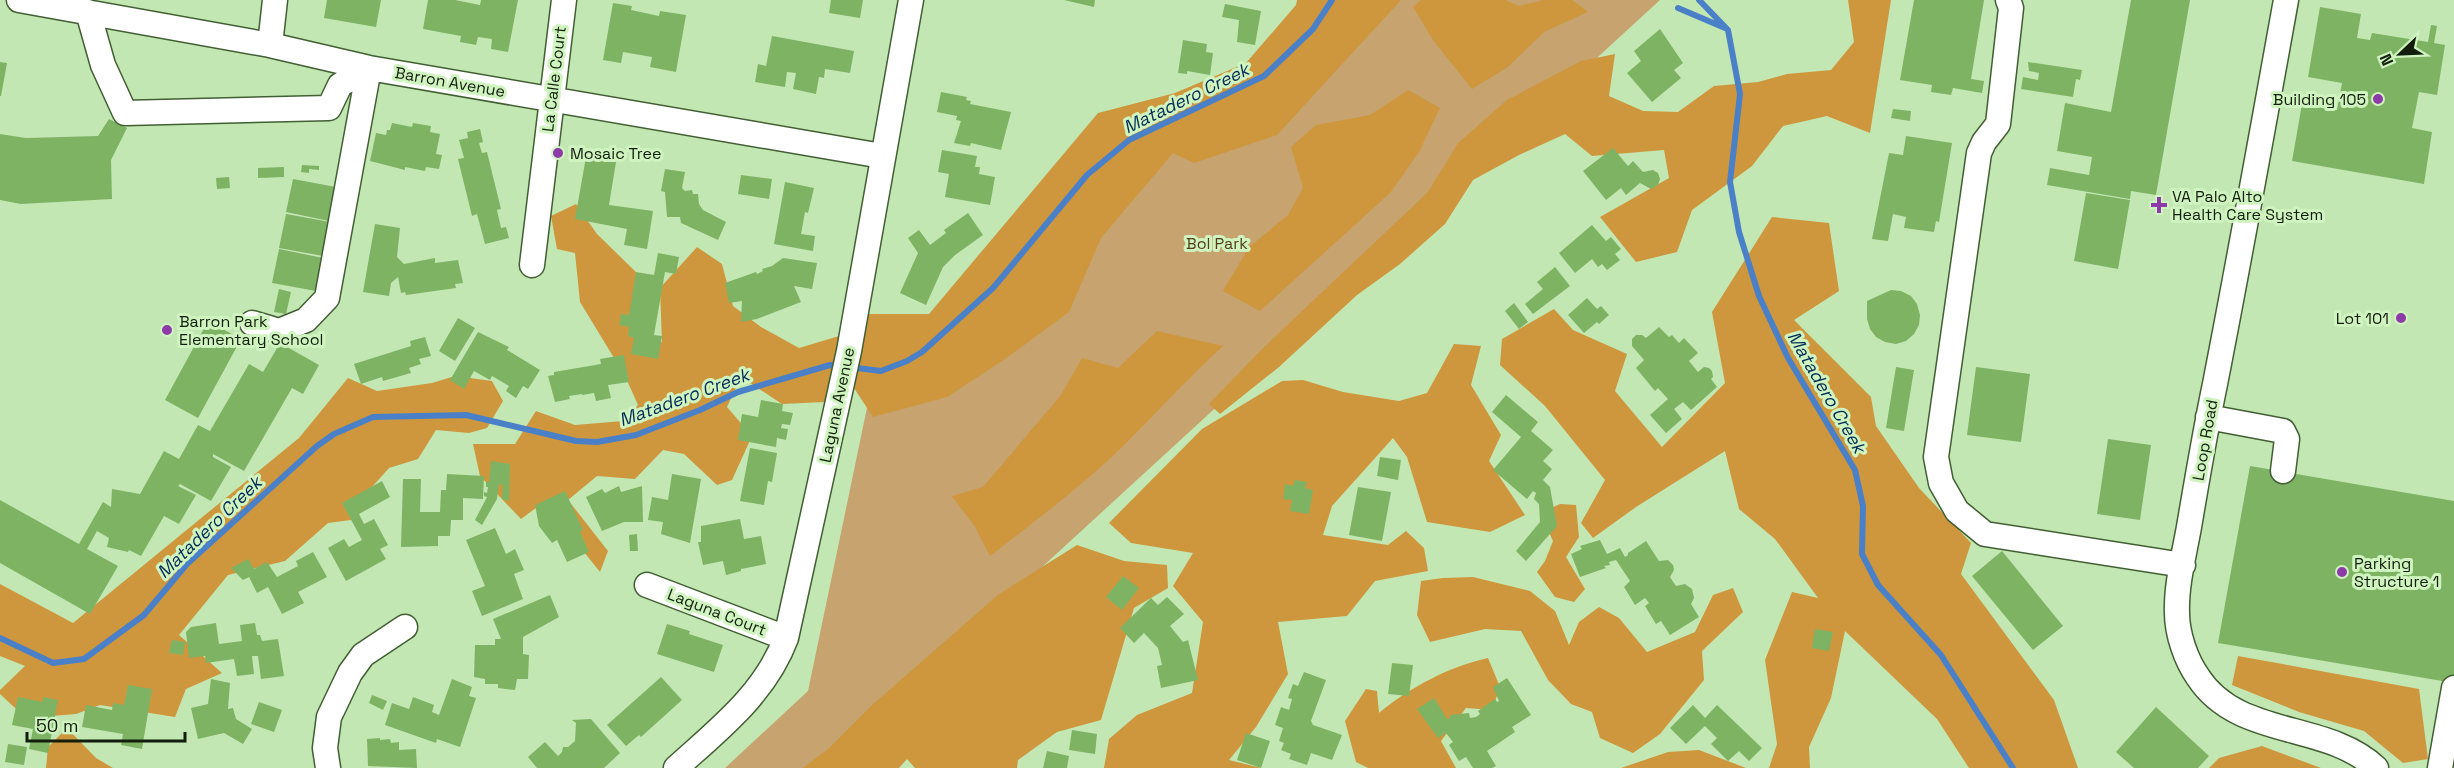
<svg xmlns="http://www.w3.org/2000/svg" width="2454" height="768" viewBox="0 0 2454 768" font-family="'Space Grotesk',sans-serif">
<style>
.green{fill:#c6a36f}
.forest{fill:#ce973d}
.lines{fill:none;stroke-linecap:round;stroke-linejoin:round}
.stream{stroke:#4a80c7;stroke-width:6}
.building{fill:#7eb364}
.minor-casing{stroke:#415f32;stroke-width:27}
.minor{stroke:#fff;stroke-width:24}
.poi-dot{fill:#8d3ba9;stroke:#d0f4c0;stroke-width:2}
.labels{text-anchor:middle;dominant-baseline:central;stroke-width:6;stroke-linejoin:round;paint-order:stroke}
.street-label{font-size:16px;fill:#111e0b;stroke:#d0f4c0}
.poi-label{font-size:16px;fill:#111e0b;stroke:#d0f4c0;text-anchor:start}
.park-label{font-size:16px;fill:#533c17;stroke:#d0f4c0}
.water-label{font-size:18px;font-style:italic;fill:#042a57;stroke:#d0f4c0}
</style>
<rect width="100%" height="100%" fill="#c3e7b3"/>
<!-- green -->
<path class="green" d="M1362,0H1660L823,768H725L808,691L873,379L1140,146Z"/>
<!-- forest -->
<path class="forest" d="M1297,0H1401L1277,135L1194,163L1173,153L1101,238L1069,312L1005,359L947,397L873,417L848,379L865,314H929L1098,113L1175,93L1246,63L1296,5Z
M1421,0H1505L1519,6L1544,0H1572L1588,12L1544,32L1508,67L1472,89L1433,40L1413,7Z
M1848,0H1891L1870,133L1827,116L1783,126L1752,166L1692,210L1677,252L1636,262L1600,217L1669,178L1664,150L1592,156L1565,134L1519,155L1473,180L1445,224L1400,264L1357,295L1279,367L1220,414L1209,404L1259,352L1428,192L1458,143L1507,100L1581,61L1615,54L1609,96L1643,111L1678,112L1714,86L1758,82L1787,74L1831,70L1854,42Z
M1408,90L1440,108L1419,152L1390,193L1260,311L1223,291L1249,247L1288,215L1303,188L1291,147L1316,125L1370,115Z
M576,204L597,234L639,275L640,344L662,342L660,288L697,247L722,264L733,306L761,327L799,348L839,336L825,402L782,404L741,377L727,407L752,436L732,480L717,485L684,454L663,450L635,479L597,476L568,500L608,551L600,572L544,502L521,519L480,476L473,444H515L536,411L575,425L623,421L638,405L625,376L580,302L575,253L557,249L551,216Z
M1772,217L1829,223L1839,291L1794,320L1871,397L1876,426L1919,488L1971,543L1961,574L2054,700L2078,768H1969L1937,719L1845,631L1831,698L1809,747L1810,768H1769L1777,744L1765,660L1792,592L1818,598L1775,539L1739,509L1725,451L1636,507L1593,538L1581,523L1605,480L1545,406L1500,365L1502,339L1554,309L1573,330L1627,354L1615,391L1662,447L1725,383L1712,312Z
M1157,331L1223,346C1189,377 1158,411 1125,444C1085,484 1035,521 990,556L975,527L952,496L983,487L1061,395L1082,358L1118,368Z
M1454,344L1481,346L1471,385L1501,435L1489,461L1525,515L1490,532L1427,522L1407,457L1393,438L1332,506L1323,535L1388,545L1406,531L1424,548L1428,571L1375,581L1347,616L1278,622L1288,674L1256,727L1229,760L1261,768H1104L1109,739L1137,715L1192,693L1203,622L1173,586L1193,553L1131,543L1109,523L1202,429L1282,381L1303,380L1343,392L1399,401L1427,393Z
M455,376L492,381L503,401L487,428L469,433L436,430L418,459L389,468L364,496L351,520L328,523L285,561L228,575L179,635L222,673L186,689L175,717L100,705L76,714L26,718L0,694V690L25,666L0,656V584L73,623L299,438L348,378L377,391L432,383Z
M1560,504L1576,505L1579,537L1566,557L1585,589L1574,602L1555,597L1537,572L1545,561L1553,541L1547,528V510Z
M1077,545L1124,561L1167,565L1168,588L1134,608L1101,720L1057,732L1018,760L1017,768H915L907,759L899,768H803L828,749L871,706L999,594Z
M1473,577L1530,591L1555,611L1569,645L1579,622L1599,607L1619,618L1647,652L1695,632L1713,595L1733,588L1743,612L1702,651L1704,680L1660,734L1633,753L1600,738L1592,712L1571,704L1548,680L1521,631L1485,629L1430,642L1417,615L1421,581L1443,578Z
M2238,656L2419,689L2428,759L2403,763L2364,731L2299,712L2232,685Z
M1488,658L1500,687L1492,710L1466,708L1441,741L1456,768H1368L1356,762L1345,721L1366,689L1377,691L1379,713C1409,688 1450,666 1488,658Z
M67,728L96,758L113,768H46L48,747Z
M2262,746L2321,768H2209L2219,758Z
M1699,750L1746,768H1621L1668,752Z"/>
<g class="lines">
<!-- stream -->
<path class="stream" d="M1699,0L1728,30L1740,94L1730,182L1739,232L1759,296L1788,358L1855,470L1863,506L1862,554L1878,585L1941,655L2013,768
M1678,8L1725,28
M849,367L881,371L907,361L922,352L993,288L1087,175L1129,140L1264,76L1313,29L1332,0
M0,638L53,663L84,659L144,615L187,564L317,446L334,434L373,417L466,415L576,441L597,442L636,435L700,410L738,392L830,365L839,366"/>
</g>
<!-- building -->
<path class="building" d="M327,0H381L376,27L324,18Z
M428,0H455L480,5L481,0H518L508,52L491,49L492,39L478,37L476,45L460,42L461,36L423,29Z
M831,0H863L860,18L829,13Z
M1064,0H1095L1094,7Z
M1914,0H1984L1971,79L1984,81L1982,93L1953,88L1951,95L1931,92L1932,85L1900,80Z
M2131,0H2190L2156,195L2131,191L2130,199L2047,185L2050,168L2089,175L2092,157L2057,151L2065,103L2111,112Z
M613,3L632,6L631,10L659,16L660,11L686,15L676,72L650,67L652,57L623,52L621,63L603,60Z
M1225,4L1261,11L1255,45L1237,42L1239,20L1222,17Z
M2320,7L2361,14L2357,38L2370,40L2372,33L2428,42L2431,25L2437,26L2434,43L2445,45L2437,95L2419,92L2412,128L2432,132L2424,184L2292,161L2302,104L2337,110L2342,83L2308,77Z
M1660,29L1683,63L1674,70L1681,78L1652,102L1627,73L1641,61L1634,51Z
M772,36L854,51L850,73L825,69L824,78L819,77L816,94L793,89L796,73L787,72L785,87L755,82L758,64L766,66Z
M1183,40L1207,44L1206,52L1213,53L1210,75L1187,71V74L1178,73Z
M0,62L7,63L1,96H0Z
M2028,62L2082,70L2080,80L2076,79L2073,97L2021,89L2023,77L2038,80L2039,73L2029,71Z
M941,92L967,97L966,100L971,101L970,104L1011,112L1001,150L971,143L970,146L954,143L961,121L956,120L957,116L937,112Z
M1893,109L1911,111L1910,121L1891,118Z
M109,119L127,128L111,160L112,199L21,204L0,200V134L26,138L98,136Z
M392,123L412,127L413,123L431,126L430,132L440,134L436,154L442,155L439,169L426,167L425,171L405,167V170L370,161L376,133L386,135L387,130H390Z
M480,129L483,142L479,143L482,153L487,152L501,209L497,210L501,228L506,227L509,238L485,244L477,214L472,216L458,159L464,158L459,140L468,138L467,132Z
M1906,136L1952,143L1939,222L1936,221L1934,232L1904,228L1906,217L1893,214L1888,241L1872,239L1889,153L1903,155Z
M1613,148L1628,166L1633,161L1643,172L1653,170L1658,173L1660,179L1658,185L1651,189L1640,183L1626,195L1621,188L1606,200L1583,171Z
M942,150L977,156L975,167H980L979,174L995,177L990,205L945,197L949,174L938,172Z
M586,157L616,162L609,205L653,211L647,249L624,245L627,229L575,219Z
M302,165L319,166V170L309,169V173L301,172Z
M284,167V177L258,178V168Z
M665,169L685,172L682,188L685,191L692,190L693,194H698L699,204L703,210L726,222L718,240L681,223L680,217H667L665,192L661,191Z
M741,175L772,179L769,199L738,194Z
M229,177L230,188L217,189L216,178Z
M293,179L336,187L329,221L286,212Z
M785,182L814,188L808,213L805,212L801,234L815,236L813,251L774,244Z
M2086,193L2130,200L2118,269L2074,261Z
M968,213L983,235L955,255L943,267L926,305L900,293L918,253L908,238L919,230L930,245L946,233L944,230Z
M286,214L330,222L323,256L279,248Z
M375,224L400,228L397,257L404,264L435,258V263L458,260L463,283L455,284L456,288L406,295L405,292L401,293L398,277L391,283L389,296L363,292Z
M1592,225L1606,241L1611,237L1621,249L1615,254L1620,260L1607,270L1602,264L1598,267L1592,259L1575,273L1559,253Z
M279,249L323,258L316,291L272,283Z
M658,253L679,257L676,274L665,272L654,335L662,336L658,359L631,354L634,338L628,336L629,327L619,325L621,314L629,315L636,272L654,275Z
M783,258L817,263L812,289L794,286L801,302L757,319L741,322L742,301L729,303L725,283L756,272L757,274L763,271L762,269L772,266Z
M1555,267L1570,286L1533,314L1525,304L1543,289L1537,282Z
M279,289L291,292L286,314L274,312Z
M1891,290L1901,291L1911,296L1917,304L1920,315L1919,325L1914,334L1906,341L1896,344L1885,342L1876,337L1870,329L1867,319V301Z
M1587,298L1597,309L1601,306L1609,315L1599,324L1597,322L1584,333L1568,315Z
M1514,303L1528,322L1519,329L1505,311Z
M458,318L475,328L455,361L439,351Z
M208,321L241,339L198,418L165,400Z
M1659,327L1669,337L1672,335L1679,343L1684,338L1698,353L1689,361L1698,372L1704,367L1709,368L1712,371L1713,377L1711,379L1717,387L1691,410L1683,402L1674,409L1682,419L1666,433L1650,415L1668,399L1658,388L1655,391L1636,368L1644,360L1632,346V339L1636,335H1642L1646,338Z
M478,332L509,347L507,350L540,370L528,389L523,386L516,398L506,391L509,386L492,376L490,380L474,371L464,389L450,380Z
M425,337L431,356L419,359L421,364L409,368L411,373L383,381L382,377L361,384L354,364L411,346L410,341Z
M280,343L319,365L303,394L292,388L244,471L213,454V457L231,467L211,501L180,484L178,486L196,495L179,524L164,516L141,556L129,550L128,552L107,547L109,538L97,531L87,549L118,566L90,614L0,563V500L79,544L103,502L111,507L112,489L140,494L164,451L179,459L198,425L210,431L249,364L263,372Z
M624,355L629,382L608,385L611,398L596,401L594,393L582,395V394L569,396L570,399L555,402L548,376L554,375V372L601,364L600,359Z
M1896,367L1914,370L1904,431L1886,428Z
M1976,367L2030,374L2021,442L1967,435Z
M1506,395L1538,422L1531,431L1553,450L1543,461L1552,469L1543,480L1550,487L1557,526L1526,561L1516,551L1540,522L1539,504L1534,499L1536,493L1533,491L1527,499L1493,470L1521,437L1492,412Z
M761,400L783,404L782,411L793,413L790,425L782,424L781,428L788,429L786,440L777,438L776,447L738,440L742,414L758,417Z
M2108,439L2151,445L2140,520L2097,514Z
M750,448L777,453L772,482L768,481L764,505L740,501Z
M1380,457L1401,460L1398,480L1377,476Z
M491,461L510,464L509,501L502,499L503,485L499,484L497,499L482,525L475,520L487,497L484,496V492L487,493L488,487H486V482H489Z
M2250,466L2454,501V683L2218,643Z
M447,474L484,476L483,499L463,498V520H451L450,536H438V546L401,547L403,479H421L420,512H440L441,490H446Z
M672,474L701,479L690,543L661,534L663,522L648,520L652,497L668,500Z
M1295,480L1307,482L1305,488L1313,490L1309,514L1290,511L1292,500L1283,499L1285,484L1293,486Z
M382,481L390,497L359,514L364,524L374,519L388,545L380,549L386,559L346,581L328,548L344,539L349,547L362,540L342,503Z
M619,486L621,492L642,486L643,522H624L602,531L586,497L602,489L605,493Z
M1358,487L1391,492L1382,541L1349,535Z
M565,491L583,530L580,532L589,552L567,562L557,540L552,543L539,526L535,505Z
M740,519L744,539L761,536L766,564L741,569V571L726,575L723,561L703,565L698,542H701V526Z
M495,528L506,554L515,549L524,570L514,574L523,599L482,616L472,591L485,586L466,540Z
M637,534L638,551H630L629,535Z
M1600,540L1607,554L1620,548L1625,557L1628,555V553L1646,541L1659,561L1668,560L1673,565L1674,570L1670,577L1676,586L1685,584L1692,589L1694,598L1691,604L1699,617L1670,635L1661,621L1656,624L1645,606L1649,603L1645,598L1635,605L1624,587L1630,581L1616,560L1609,562L1610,565L1604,566L1606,568L1580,577L1571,554L1582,549L1580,546Z
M2002,551L2063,626L2033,650L1972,576Z
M313,552L327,577L298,592L304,603L282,614L268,587L257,593L249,577L243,580L231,568L248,559L254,569L267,562L277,577L298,566L296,561Z
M1123,576L1139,588L1122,610L1106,597Z
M550,595L559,617L523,637V654L529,655L528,679H517L515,690L498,688V684H485V679L474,677L475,645H495V639H501L493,619Z
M1167,597L1184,614L1170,626L1183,642L1188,640L1198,680L1161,688L1157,666L1162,665L1158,648L1144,633L1134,643L1120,628L1151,598L1158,605Z
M216,623L219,644L242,641L240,625L255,623L257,635H260L262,641L278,639L284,676L261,679L258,656H252L254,674L237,676L234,659L206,663L205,656L189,658L186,632L191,627Z
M667,624L690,631L689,634L723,645L714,672L657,654Z
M1815,629L1833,632L1829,651L1812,648Z
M172,640L185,642L183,655L169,653Z
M1392,663L1413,665L1409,696L1388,694Z
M1304,672L1326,680L1311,721L1313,725L1342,735L1332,760L1311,753L1307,765L1289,759L1291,754L1281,750L1284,743L1279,741L1283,728L1275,725L1281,707L1289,710L1292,699L1288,698L1293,684L1298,686Z
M661,677L682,700L641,737L639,735L626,746L607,725Z
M1507,678L1531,715L1512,727L1515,732L1487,751L1496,766L1492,768H1473L1466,757L1459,761L1449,745L1453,742L1446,733L1438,738L1417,709L1434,698L1447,719L1450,718V715L1469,713L1470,718L1476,717L1480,714L1478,711L1495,699L1497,702L1499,701L1493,687Z
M211,679L230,683L228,709L233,708L236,719L252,729L243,744L224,733L198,739L191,708L208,704Z
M452,679L472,687L469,696L476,698L460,747L437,739L436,743L385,725L392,703L409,709L413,697L434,705L432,712L439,715Z
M128,685L152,689L142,749L121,745L123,734L82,727L86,705L112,710L113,703L124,705Z
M372,695L387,701L383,710L369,703Z
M18,697L43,702V697L58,700L48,753L29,749L33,729L12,725Z
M259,702L282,710L274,732L251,724Z
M1693,705L1705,718L1717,705L1762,748L1749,761L1739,751L1728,761L1711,744L1717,738L1705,726L1686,744L1670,728Z
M2156,707L2209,756L2198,768H2134L2116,752Z
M591,719L620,753L604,768H537L528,757L545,742L558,756L562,752L563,747H568L575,741L576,723L572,720Z
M1072,730L1097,734L1095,754L1069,750Z
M1246,733L1270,741L1261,768L1237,760Z
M380,738V740L390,739L391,743L399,742V750L416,749L417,768L368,766L367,739Z
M8,744L27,747L24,765L5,762Z
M1047,751L1069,756L1067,768H1043Z"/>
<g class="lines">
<defs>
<path id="minor" d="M19,0L270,45L369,68L882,156
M2008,0L2011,8L1998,124L1984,142L1979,153L1936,457L1941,483L1957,511L1985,534L2183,565
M2286,0C2263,128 2240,256 2215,384C2205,432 2197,480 2189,527C2184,555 2176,585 2177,613C2177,634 2186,660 2198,677C2238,739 2326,721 2376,768
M88,12L103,65L125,113L329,108L340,85L369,68
M270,45L275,0
M532,265L564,0
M252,323L279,331L306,320L327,298L369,68
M2208,417L2283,431L2287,439L2283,471
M647,585L786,638
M328,768L325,748L329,717L350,673L363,655L405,627
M676,768C719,729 765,694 786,638L849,351L911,0
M2440,768L2454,688"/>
</defs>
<!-- minor casing -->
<use href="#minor" class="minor-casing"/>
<!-- minor -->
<use href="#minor" class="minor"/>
</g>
<!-- markers -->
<g class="poi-dot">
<circle cx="2378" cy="99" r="6"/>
<circle cx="558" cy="153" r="6"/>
<path d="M2156 196h6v6h6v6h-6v6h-6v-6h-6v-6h6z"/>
<circle cx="2401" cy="318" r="6"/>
<circle cx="167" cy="330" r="6"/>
<circle cx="2342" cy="572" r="6"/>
</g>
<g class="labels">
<!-- street labels -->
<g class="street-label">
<text transform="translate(554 79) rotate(-83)">La Calle Court</text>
<text transform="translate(450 82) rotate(10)">Barron Avenue</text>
<text transform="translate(837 405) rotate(-78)">Laguna Avenue</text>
<text transform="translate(2205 440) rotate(-80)">Loop Road</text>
<text transform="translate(717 612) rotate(21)">Laguna Court</text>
</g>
<!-- poi labels -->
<g class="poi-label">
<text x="2366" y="99" text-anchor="end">Building 105</text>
<text x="570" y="153">Mosaic Tree</text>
<text x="2172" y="196">VA Palo Alto<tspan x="2172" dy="18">Health Care System</tspan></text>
<text x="2389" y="318" text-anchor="end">Lot 101</text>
<text x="179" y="321">Barron Park<tspan x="179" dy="18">Elementary School</tspan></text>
<text x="2354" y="563">Parking<tspan x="2354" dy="18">Structure 1</tspan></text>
</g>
<!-- park labels -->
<g class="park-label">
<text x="1217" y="243">Bol Park</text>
</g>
<!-- water labels -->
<g class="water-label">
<text transform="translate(1186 98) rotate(-26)">Matadero Creek</text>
<text transform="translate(1827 392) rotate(60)">Matadero Creek</text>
<text transform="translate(684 397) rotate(-20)">Matadero Creek</text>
<text transform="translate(209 527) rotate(-44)">Matadero Creek</text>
</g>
</g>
<!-- north arrow -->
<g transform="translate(2400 54) rotate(247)" stroke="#d0f4c0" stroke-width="4.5" paint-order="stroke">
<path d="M0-4.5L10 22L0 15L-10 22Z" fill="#111e0b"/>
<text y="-9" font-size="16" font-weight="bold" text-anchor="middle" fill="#111e0b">N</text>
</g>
<!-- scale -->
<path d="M27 732v9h158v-9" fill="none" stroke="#111e0b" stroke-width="3"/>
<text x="36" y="732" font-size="18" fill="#111e0b" stroke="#d0f4c0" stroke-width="4.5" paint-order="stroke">50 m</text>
</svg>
